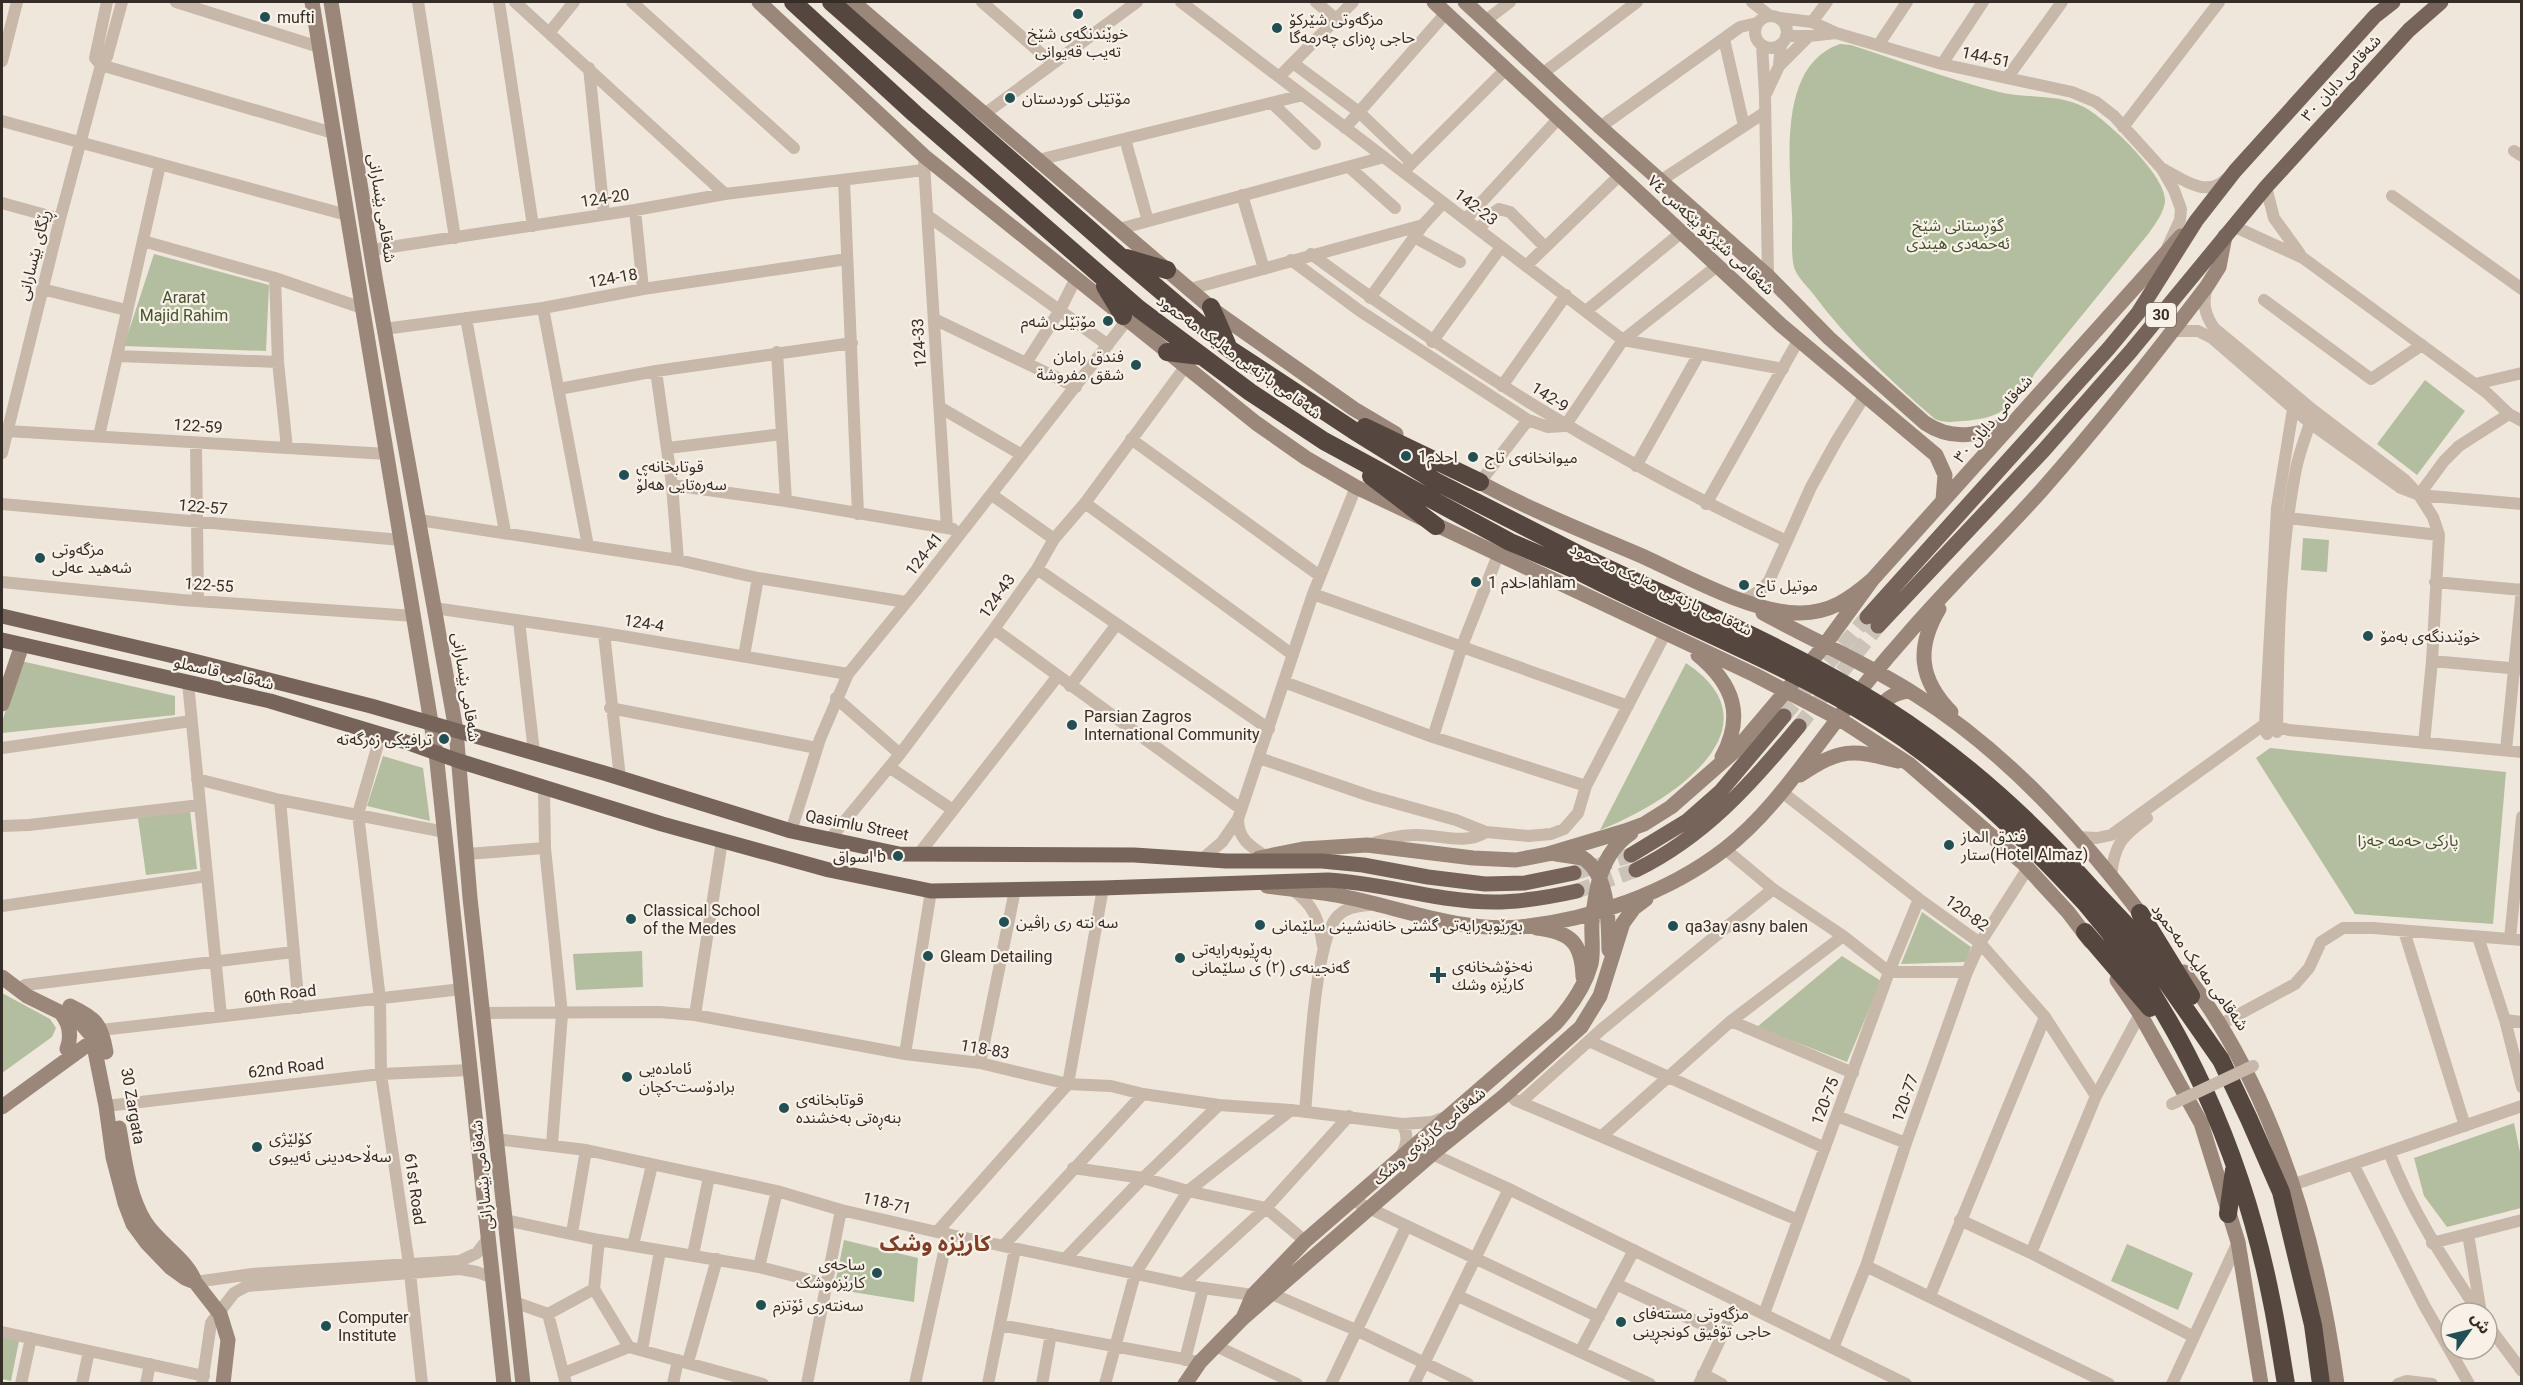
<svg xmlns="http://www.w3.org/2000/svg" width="2523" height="1385" viewBox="0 0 2523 1385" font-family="Roboto,'Noto Sans Arabic',sans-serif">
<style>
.green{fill:#b2be9d}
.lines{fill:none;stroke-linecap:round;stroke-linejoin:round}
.primary-tunnel{stroke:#cbc2b8;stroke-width:15;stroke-dasharray:15 8;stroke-linecap:butt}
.street{stroke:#c7b8a9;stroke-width:12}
.secondary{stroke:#9b877a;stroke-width:15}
.primary{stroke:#76645a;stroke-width:15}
.highway{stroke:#554740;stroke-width:18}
.street-bridge{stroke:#c7b8a9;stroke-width:12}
.highway-bridge{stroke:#554740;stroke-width:18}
.poi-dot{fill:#214f54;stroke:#f8f1e8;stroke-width:2}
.labels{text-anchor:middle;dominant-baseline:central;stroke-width:4.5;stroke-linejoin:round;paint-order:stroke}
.shield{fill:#f8f1e8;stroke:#706862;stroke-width:1.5}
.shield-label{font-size:15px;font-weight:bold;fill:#352d28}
.poi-label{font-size:16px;fill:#352d28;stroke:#f8f1e8;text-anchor:start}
.street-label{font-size:16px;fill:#352d28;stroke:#f8f1e8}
.park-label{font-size:16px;fill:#44522e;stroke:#f8f1e8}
.district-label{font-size:22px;font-weight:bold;fill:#7e3e27;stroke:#f8f1e8}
</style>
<rect width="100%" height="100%" fill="#f0e7dc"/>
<!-- green -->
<path class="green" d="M1840,44L1851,45C1900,61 1949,79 1999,92C2026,99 2058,93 2084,107C2105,118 2167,176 2165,201C2164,213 2155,224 2149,233L2035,373C2018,405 2001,419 1963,421C1953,422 1944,423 1935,419C1892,382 1848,341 1814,295C1808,287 1799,279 1795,270C1790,258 1793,229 1792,215C1790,163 1777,65 1840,44Z
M154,254L269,285L266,351L124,346Z
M2425,380L2465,411L2417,475L2377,444Z
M2303,538L2329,540L2327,572L2301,570Z
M21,661L175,696V715L2,733V722Z
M1686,663C1785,729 1665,805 1600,830Z
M2270,748L2506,772L2493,924L2355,914L2256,758Z
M383,756L423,768L430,821L367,806Z
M190,811L197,869L146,875L138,818Z
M1922,912L1971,947L1966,962L1901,964Z
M642,951L643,987L576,990L573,954Z
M1842,956L1881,981L1847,1062L1757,1027Z
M2,993L50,1019L56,1028L52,1037L2,1073Z
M2514,1123L2521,1157V1208L2447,1227L2424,1196L2414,1158Z
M844,1240L918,1258L914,1302L834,1289Z
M2127,1244L2193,1273L2178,1310L2111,1281Z
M2,1337L19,1341L11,1381L2,1379Z"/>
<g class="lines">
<!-- primary-tunnel -->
<path class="primary-tunnel" d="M1784,716L1867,617
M1799,726L1878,626
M1574,873L1631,855
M1577,891L1636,870"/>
<!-- street -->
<path class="street" d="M176,2L319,47
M418,2L455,238
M499,2L533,226
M515,2L725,194
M632,2L794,148
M982,2L1052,63
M1181,2L1623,340L1783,369
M1316,2L1336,19
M1752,2L1770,16
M1755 32a16 16 0 1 1 32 0a16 16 0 1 1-32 0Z
M1780,18L1812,22L1836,33L1942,64L2072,92L2096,102L2114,116L2162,169L2174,190L2181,209L2180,220L2168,246
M1485,21L1510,2
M1812,22L1827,2
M549,33L574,2
M1786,36H1809L1836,33
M1724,39L1744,126
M1879,44L1907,2
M1762,45L1765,95L1768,276
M2,61L17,2
M1293,63L1359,112L1412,163
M1942,64L1983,2
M101,65L333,133
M101,65L95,58L107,2
M1779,66L1809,36
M589,68L604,214
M1542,74L1637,2
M1279,77L1353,2
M2007,78L2062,2
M1766,94L1779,66L1781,44
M1272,103L1315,144
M983,115L1137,2
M2,121L347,215
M1600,127L1740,27L1757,23
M2123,127L2219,2
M1345,128L1446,13
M1125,139L1148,221
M2514,151L2522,156
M1038,160L1303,95
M924,164L947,528
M1349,167L1395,208
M1407,168L1506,69
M2163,169C2184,180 2206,198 2226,179
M844,180L858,514
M1660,181L1764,113
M2266,187L2274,218L2300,254
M1242,195L1264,269
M2392,196L2522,289
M2,203L60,219
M635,210L643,289
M928,216L1108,345
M1466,219L1559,118
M2233,226L2303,258L2487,393L2509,414L2522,421
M1119,229L1384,157
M1479,229L1492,214L1499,209L1510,212L1545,247
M1414,237L1460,262
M143,241L275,278L362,308
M371,250L635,210L725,194L924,170
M1311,254C1462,365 1616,463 1787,541
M1291,260L1360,311L1528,420L1548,427L1565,426L1623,340L1717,266
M1527,265L1620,175
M275,278L278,362L287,448
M2207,287C2202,303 2205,315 2214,328L2313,410L2405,480L2419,495L2433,517L2439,535L2432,661L2424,743
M42,289L126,310
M1190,289L1423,225
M1370,298L1423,225L1443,203
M2264,300L2371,379L2422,345
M543,308L588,546
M1586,311L1682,232
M466,318L505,532
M934,319L1076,387
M384,329L543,308L643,289L847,259
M2173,331H2198L2212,338L2310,423L2401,488L2419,495L2522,504
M1432,342L1501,247
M777,352L786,501
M117,356L278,362
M1026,363L1060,310L1076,278
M656,371L672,485L678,560
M2475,384L2522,373
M1502,386L1566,295
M559,389L656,371L852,343
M941,408L1022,455
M7,431L387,454
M99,436L160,165
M1131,439L1320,576
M196,443L198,601
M668,448L782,434
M2,453L60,219L101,65L107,57L122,2
M1636,466L1699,354
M1480,482L1528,420
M672,485L786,501L953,529
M992,495L1054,539
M2419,495L2444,461L2459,446L2509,414
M1085,503L1293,655
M2,504L401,540
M1706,504L1799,339
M2288,518L2439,535
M419,520L678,560L758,578L906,602
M1037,569L1269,729
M2,582L182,600L414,616
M2435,582L2522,590
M1313,594L1628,706
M1743,601L1762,589L1769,581L1811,487L1837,440L1864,397
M434,608L604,633L848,674
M519,621L534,752
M994,629L1241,809
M604,633L620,778
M744,656L758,578
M2432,661L2520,669
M1284,682L1433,737L1586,786
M188,683L221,1016
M1070,686L1117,624
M836,698L900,754
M610,708L817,748
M2277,732C2278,646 2279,559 2295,474C2298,455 2306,436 2312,417
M381,734L358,814L380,999L381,1074L409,1264L422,1384
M2267,734L2265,724L2277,508L2294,403
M1433,737L1462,646L1498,555
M2,748L191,721
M2506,750L2522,589
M1259,758L1370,796L1456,820L1486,832L1528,836L1551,834L1564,829L1578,813L1586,786L1665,634
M889,767L953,810
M197,779L280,800L445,832
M544,787L545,848L562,1014L552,1144
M1782,792L1919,899L1980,943L2045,1017L2096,1096
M280,800L299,1008
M1238,819C1238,842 1254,848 1271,860
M2,826L29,825L200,805
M791,831L820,739L848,674L918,588L1127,320
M2077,837L2097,838L2111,835L2265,724L2289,730L2522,752
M829,840L900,754L994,629L1037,569L1054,539L1085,503L1185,367
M1368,845C1383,840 1397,835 1414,835C1438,834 1465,846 1486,832
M1725,849L1773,889L1843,936L1889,972H1967
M467,854L545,848
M918,855L1057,677
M1201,860L1222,842L1238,819L1313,594L1356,487
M2111,877C2114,845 2121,837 2147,818
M1291,889C1314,904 1319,920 1323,946
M2,906L207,876
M2404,931L2465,1126
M2478,937L2505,1020L2522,1087
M2510,939L2522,817
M25,985L293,952
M483,1013L659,1012L695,1015L905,1054L980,1063L1068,1084L1111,1086L1143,1094L1219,1105L1291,1110L1402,1124L1432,1122L1446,1117
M695,1015L722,841
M2505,1020L2522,1022
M1731,1021L1853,1073
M2221,1024L2295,984L2309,968L2321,942L2343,928H2373L2522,940
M101,1030L462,989
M1589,1041L1825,1148
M905,1054L931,891
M980,1063L1015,890
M1515,1100L1798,1220
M1521,1102L1602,1029L1773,889
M106,1106L381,1074L470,1070
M1305,1112C1309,1072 1314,946 1336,918C1344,908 1356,906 1369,905
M1837,1116L1906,1143
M1602,1136L1731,1021L1843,936
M496,1139L586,1150L777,1191L841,1210L937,1232L1203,1288L1253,1295L1272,1294L1356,1330L1468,1384
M2389,1152C2412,1212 2444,1260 2479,1313
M1432,1154L1509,1189L1906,1384
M1401,1156C1407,1144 1409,1135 1402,1124
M2353,1164L2424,1305L2469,1384
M1073,1168L1143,1178L1188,1191L1266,1208L1305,1241
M2292,1185L2522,1106
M1352,1200L1599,1317
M505,1220L599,1240L759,1267L826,1284
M1960,1220L2031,1253L2194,1337
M937,1232L1068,1084L1103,888
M572,1233L586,1150
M2468,1234L2481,1313
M2432,1243L2522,1220
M633,1245L652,1165
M1003,1246L1143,1094
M2031,1253L2096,1096L2140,1014
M693,1255L709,1177
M1065,1259L1143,1178L1219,1105
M1866,1266L2109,1384
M759,1267L777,1191
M195,1282L252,1274L460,1261L477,1253L489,1237
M1183,1284L1266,1208L1349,1116
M1616,1284L1723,1334
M594,1289L599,1240
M1458,1296L1650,1384
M1930,1296L2045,1017
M514,1302L548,1314L594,1289L629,1347L763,1384
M548,1314L566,1384
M1764,1314L1889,972L1919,899
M2487,1324L2522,1371
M1000,1325L1200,1362
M2,1332L204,1376
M1216,1346L1297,1384
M1833,1348L1866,1266L1906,1143L1967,972L1980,943L2028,868
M642,1350L660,1251
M1581,1350L1634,1250
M1185,1360L1203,1288
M688,1362L717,1259
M564,1373L629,1347
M1703,1374L1722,1384
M21,1384L31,1338
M82,1384L89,1351
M146,1384L150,1364
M202,1384L211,1323L234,1293L247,1286L460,1269L477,1272L493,1278
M673,1384L678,1360
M807,1384L841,1210
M915,1384L948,1234
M988,1384L1015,1249
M1042,1384L1051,1334
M1105,1384L1135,1274L1188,1191L1291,1110
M1331,1384L1406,1227
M1414,1384L1509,1189
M1699,1384L1738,1302
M2172,1384L2238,1242
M2398,1384L2407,1381L2432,1384"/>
<!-- secondary -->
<path class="secondary" d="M312,2L436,753L504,1384
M331,2L375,277L456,730L470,898L523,1384
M759,2L924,156L1256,423L1306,458L1356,487L1755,675L1838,718L1909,764L2023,863L2068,912L2090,941
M853,2L1216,312L1354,409L1396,434
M1434,2L1781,325L1936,455L1945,475L1943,500
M1465,2L1600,127L1768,276L1829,338L1925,423C1953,442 1980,435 2010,423
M1472,478C1525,508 1586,532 1642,556C1686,576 1752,613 1800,613C1830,613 1850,599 1872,580
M1939,609C1916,648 1919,679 1951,712
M1763,613C1814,641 1868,664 1916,695C2007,752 2082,836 2146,921
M1698,655C1733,684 1745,715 1722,757
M2,704L22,645
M1875,715C1882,701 1894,692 1910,691
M1800,775C1841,748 1851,749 1898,761
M1556,854L1583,858C1610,876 1608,922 1609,950
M1259,858L1303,849L1367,845L1473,858L1516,860L1548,854L1625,831L1644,824L1671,807L1736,750L1824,646L1872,580L2181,236
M1267,886C1293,890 1320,891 1346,897C1404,909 1460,932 1520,927C1591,920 1668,893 1725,849C1770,814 1802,765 1837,720C1859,691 1883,662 1907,635C1950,585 1997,540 2041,491C2099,425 2154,356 2207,286L2219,267L2225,236
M1537,928C1570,932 1582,942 1583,977
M2184,972C2274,1090 2317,1238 2337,1384
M2,977L27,996L80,1022L92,1036L106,1106L113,1157L125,1203L133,1224L147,1243L171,1268L185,1278L195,1282L220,1314L228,1340L223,1384
M2117,980L2140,1014L2201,1123L2238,1242L2261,1384
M70,1006C95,1018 101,1023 106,1052
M60,1012C70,1023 72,1035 67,1049
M2,1107L94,1040L100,1033
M119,1128C125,1160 128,1194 145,1222C159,1244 188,1260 195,1282
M1243,1318L1253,1295L1305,1241L1556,1023C1571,1006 1585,986 1591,964C1594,950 1591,936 1592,922C1596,888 1600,854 1631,833
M1185,1384L1200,1362L1243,1318L1432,1154L1504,1096L1581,1027L1600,996L1623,923L1634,908L1646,899"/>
<!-- primary -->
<path class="primary" d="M2,616L178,657L371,706L604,773L791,831L899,854L1134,855L1226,861H1322L1363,865L1428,877L1485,884L1525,883L1574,873
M1867,617L2109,348L2138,313L2196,221L2235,171L2375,16L2393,2
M1878,626L2044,450L2131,351L2266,187L2409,30L2441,2
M2,640L270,701L403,741L459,761L662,824L829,870L931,891L1103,888L1328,880C1384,883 1438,902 1494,902C1522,902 1550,897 1577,891
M1631,855L1687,821L1720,792L1784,716
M1636,870C1704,837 1752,783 1799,726"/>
<!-- highway -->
<path class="highway" d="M793,2L915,114L1139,309L1250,392L1324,441L1510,542L1578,571
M831,2L1120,256L1228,348L1353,430L1435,481L1586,558
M1126,258L1167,270
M1105,286L1123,316
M1211,307L1227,344
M1167,352L1200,356
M1365,427L1480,482
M1371,476L1436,526
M2094,891L2128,927L2221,1060L2249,1119L2281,1192L2313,1325L2321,1384
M2087,905C2182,1015 2243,1156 2271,1298C2277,1326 2281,1355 2286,1384
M2140,913L2191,996
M2085,932L2150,1008
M2228,1214L2234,1170"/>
<!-- street-bridge -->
<path class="street-bridge" d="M2172,1104L2253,1066"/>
<!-- highway-bridge -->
<path class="highway-bridge" d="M1586,558C1686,606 1791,649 1886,709C1964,759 2033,822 2094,891
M1578,571C1678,623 1784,662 1879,722C1958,772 2024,837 2087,905"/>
</g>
<!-- markers -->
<g class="poi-dot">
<circle cx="1078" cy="14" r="6"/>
<circle cx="265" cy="17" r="6"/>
<circle cx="1277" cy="28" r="6"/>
<circle cx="1010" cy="98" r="6"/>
<circle cx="1108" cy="321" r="6"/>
<circle cx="1136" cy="365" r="6"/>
<circle cx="1406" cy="456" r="6"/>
<circle cx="1473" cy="457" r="6"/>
<circle cx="624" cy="475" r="6"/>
<circle cx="40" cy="558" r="6"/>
<circle cx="1476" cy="582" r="6"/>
<circle cx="1744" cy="585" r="6"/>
<circle cx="2368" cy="636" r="6"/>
<circle cx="1072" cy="725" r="6"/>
<circle cx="444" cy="739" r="6"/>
<circle cx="1949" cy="845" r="6"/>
<circle cx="898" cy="856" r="6"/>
<circle cx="631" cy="919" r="6"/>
<circle cx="1004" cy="922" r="6"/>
<circle cx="1260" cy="925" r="6"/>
<circle cx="1673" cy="926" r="6"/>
<circle cx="928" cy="956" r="6"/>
<circle cx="1180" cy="958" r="6"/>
<path d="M1435 966h6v6h6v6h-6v6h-6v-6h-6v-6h6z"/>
<circle cx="627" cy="1077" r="6"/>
<circle cx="784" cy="1108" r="6"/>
<circle cx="257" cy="1147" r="6"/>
<circle cx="877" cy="1273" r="6"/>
<circle cx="761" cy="1305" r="6"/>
<circle cx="1621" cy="1322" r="6"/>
<circle cx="326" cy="1326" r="6"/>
</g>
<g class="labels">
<!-- shield labels -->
<rect class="shield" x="2146" y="303" width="30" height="24" rx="4.5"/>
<g class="shield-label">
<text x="2161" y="315">30</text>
</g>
<!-- poi labels -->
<g class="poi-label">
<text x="277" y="17">mufti</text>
<text x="1289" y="19">مزگەوتی شێرکۆ<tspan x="1289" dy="18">حاجی ڕەزای چەرمەگا</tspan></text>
<text x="1078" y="33" text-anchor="middle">خوێندنگەی شێخ<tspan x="1078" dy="18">تەیب قەیوانی</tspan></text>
<text x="1022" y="98">مۆتێلی کوردستان</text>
<text x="1096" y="321" text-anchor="end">مۆتێلی شەم</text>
<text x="1124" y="356" text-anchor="end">فندق رامان<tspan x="1124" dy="18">شقق مفروشة</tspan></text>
<text x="1418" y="456">احلام1</text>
<text x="1485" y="457">میوانخانەی تاج</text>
<text x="636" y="466">قوتابخانەی<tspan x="636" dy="18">سەرەتایی هەڵۆ</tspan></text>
<text x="52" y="549">مزگەوتی<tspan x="52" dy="18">شەهید عەلی</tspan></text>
<text x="1488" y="582">احلام 1ahlam</text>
<text x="1756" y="585">موتيل تاج</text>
<text x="2380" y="636">خوێندنگەی بەمۆ</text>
<text x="1084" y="716">Parsian Zagros<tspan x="1084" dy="18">International Community</tspan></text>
<text x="432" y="739" text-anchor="end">ترافیکی زەرگەتە</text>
<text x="1961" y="836">فندق الماز<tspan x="1961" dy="18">ستار(Hotel Almaz)</tspan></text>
<text x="886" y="856" text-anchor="end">اسواق b</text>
<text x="643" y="910">Classical School<tspan x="643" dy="18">of the Medes</tspan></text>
<text x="1016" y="922">سه نته رى راڤين</text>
<text x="1272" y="925">بەرێوبەرایەتی گشتی خانەنشینی سلێمانی</text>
<text x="1685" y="926">qa3ay asny balen</text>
<text x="1192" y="949">بەڕێوبەرایەتی<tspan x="1192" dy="18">گەنجینەی (۲) ی سلێمانی</tspan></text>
<text x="940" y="956">Gleam Detailing</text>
<text x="1452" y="966">نەخۆشخانەی<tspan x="1452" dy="18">کارێزە وشك</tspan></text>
<text x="639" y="1068">ئامادەیی<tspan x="639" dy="18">برادۆست-کچان</tspan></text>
<text x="796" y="1099">قوتابخانەی<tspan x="796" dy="18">بنەڕەتی بەخشندە</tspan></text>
<text x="269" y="1138">کۆلێژی<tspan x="269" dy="18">سەڵاحەدینی ئەیبوی</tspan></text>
<text x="865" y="1264" text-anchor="end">ساحه‌ی<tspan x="865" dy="18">کارێزه‌وشک</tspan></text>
<text x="773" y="1305">سەنتەری ئۆتزم</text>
<text x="1633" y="1313">مزگەوتی مستەفاى<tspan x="1633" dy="18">حاجى تۆفيق کونجڕینی</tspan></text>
<text x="338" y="1317">Computer<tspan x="338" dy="18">Institute</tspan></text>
</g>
<!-- street labels -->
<g class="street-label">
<text transform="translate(1986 57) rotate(12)">144-51</text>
<text transform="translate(2341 78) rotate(-48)">شەقامی دابان ٣٠</text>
<text transform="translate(605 198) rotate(-9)">124-20</text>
<text transform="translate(1476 207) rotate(37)">142-23</text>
<text transform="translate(382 208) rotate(81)">شەقامی بێسارانی</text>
<text transform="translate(1711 235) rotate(43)">شەقامی شێرکۆ بێکەس ٧٤</text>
<text transform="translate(34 255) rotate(-76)">ڕێگای بێسارانی</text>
<text transform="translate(613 278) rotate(-10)">124-18</text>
<text transform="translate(919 343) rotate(-94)">124-33</text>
<text transform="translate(1239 357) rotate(36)">شەقامی بازنەیی مەلیک مەحمود</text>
<text transform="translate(1550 397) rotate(33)">142-9</text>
<text transform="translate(1993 419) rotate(-49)">شەقامی دابان ٣٠</text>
<text transform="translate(198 426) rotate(4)">122-59</text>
<text transform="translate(203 507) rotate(5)">122-57</text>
<text transform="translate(924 554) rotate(-52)">124-41</text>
<text transform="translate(209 585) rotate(4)">122-55</text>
<text transform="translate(1661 589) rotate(25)">شەقامی بازنەیی مەلیک مەحمود</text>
<text transform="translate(997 596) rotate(-55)">124-43</text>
<text transform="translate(644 623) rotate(9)">124-4</text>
<text transform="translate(224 673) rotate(13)">شەقامی قاسملو</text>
<text transform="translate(466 687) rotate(81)">شەقامی بێسارانی</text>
<text transform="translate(857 825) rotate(11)">Qasimlu Street</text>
<text transform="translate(1967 913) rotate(36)">120-82</text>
<text transform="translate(2200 967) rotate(54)">شەقامی مەلیک مەحمود</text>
<text transform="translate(280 994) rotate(-6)">60th Road</text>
<text transform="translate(985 1049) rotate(10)">118-83</text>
<text transform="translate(286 1068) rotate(-7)">62nd Road</text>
<text transform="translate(1905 1098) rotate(-70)">120-77</text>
<text transform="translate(1825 1101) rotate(-69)">120-75</text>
<text transform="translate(133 1106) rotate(80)">30 Zargata</text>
<text transform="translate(1429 1136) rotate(-40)">شەقامی کارێزەی وشک</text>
<text transform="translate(482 1175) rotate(-96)">شەقامی بێسارانی</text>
<text transform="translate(415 1189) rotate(82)">61st Road</text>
<text transform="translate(887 1203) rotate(13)">118-71</text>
</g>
<!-- park labels -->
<g class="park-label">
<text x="1958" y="225">گۆڕستانی شێخ<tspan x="1958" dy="18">ئەحمەدی هیندی</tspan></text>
<text x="184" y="297">Ararat<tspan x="184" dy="18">Majid Rahim</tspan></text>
<text x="2408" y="840">پارکی حەمە جەزا</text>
</g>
<!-- district labels -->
<g class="district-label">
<text x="935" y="1243">کارێزە وشک</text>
</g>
</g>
<!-- border -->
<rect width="2523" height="1385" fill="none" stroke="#352d28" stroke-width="6"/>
<!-- north arrow -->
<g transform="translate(2469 1331) rotate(56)"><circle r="28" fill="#f8f1e8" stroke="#aaa39b" stroke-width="1.5"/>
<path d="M0-4.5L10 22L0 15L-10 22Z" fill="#214f54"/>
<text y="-9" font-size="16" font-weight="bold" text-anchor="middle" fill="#352d28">ش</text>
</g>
</svg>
